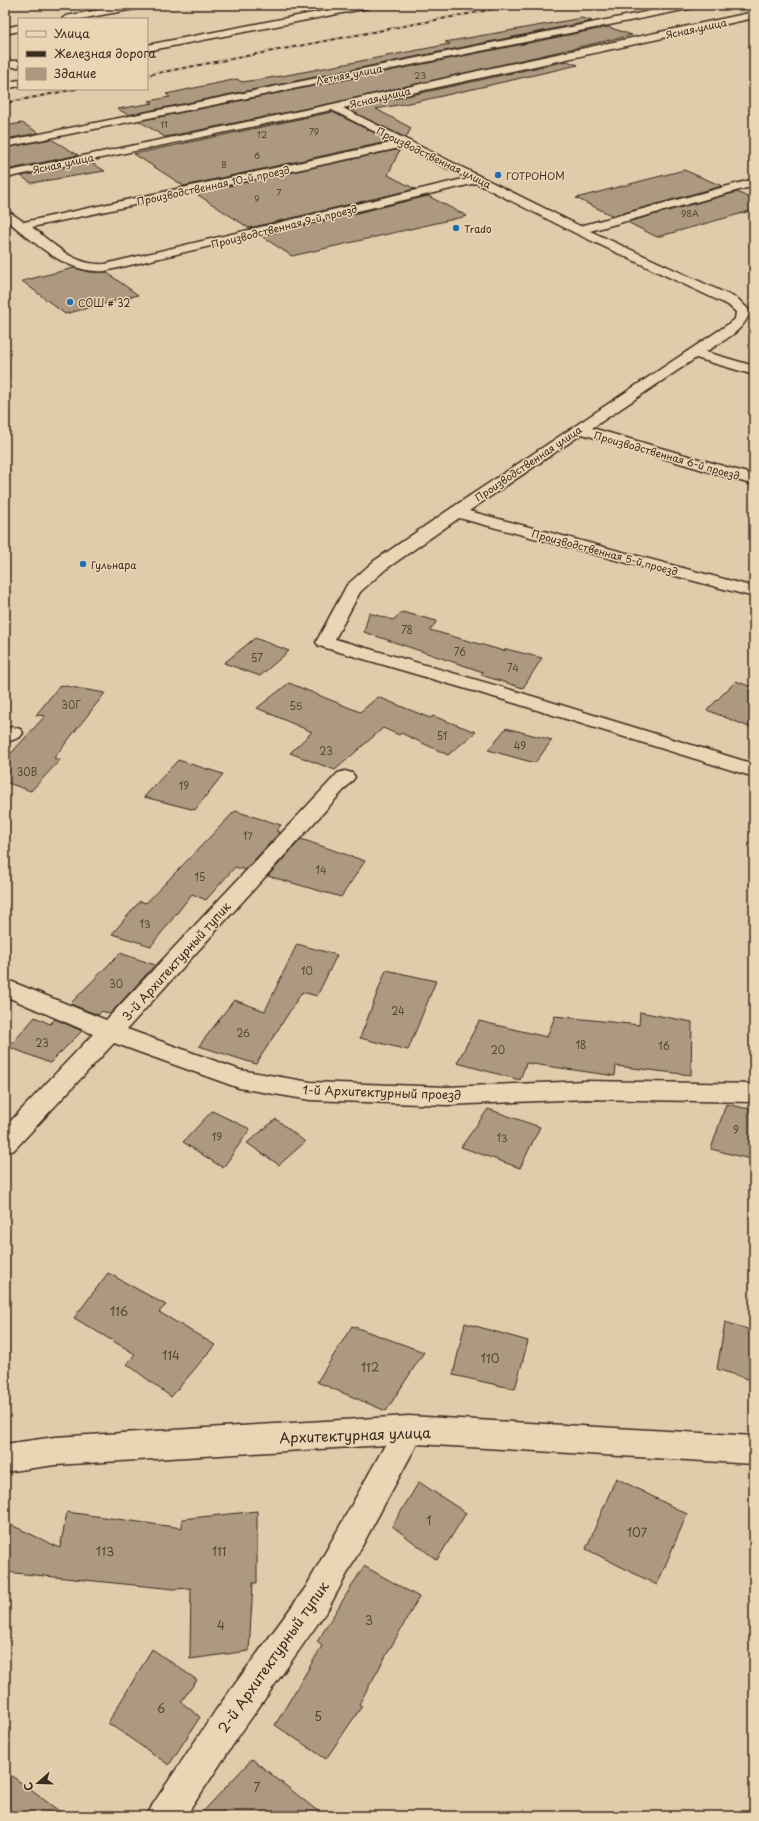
<svg xmlns="http://www.w3.org/2000/svg" width="759" height="1821" viewBox="0 0 759 1821" font-family="'Playpen Sans',sans-serif">
<style>
.building{fill:#ac9980;stroke:#3b2a1e}
.lines{fill:none;stroke-linecap:round;stroke-linejoin:round}
.minor-casing{stroke:#3b2a1e;stroke-width:3}
.minor{fill:#ead6b4;fill-rule:evenodd}
.rail-casing{stroke:#3b2a1e;stroke-width:2}
.rail{stroke:#ead6b4;stroke-width:1.5;stroke-dasharray:4;stroke-linecap:butt}
.poi-dot{fill:#1f6fb2;stroke:#ead6b4;stroke-width:1.5}
.labels{text-anchor:middle;dominant-baseline:central;stroke-width:3;stroke-linejoin:round;paint-order:stroke}
.far-number-label{font-size:9px;fill:#574636}
.far-street-label{font-size:10px;fill:#3b2a1e;stroke:#ead6b4}
.far-poi-label{font-size:10px;fill:#3b2a1e;stroke:#ead6b4;text-anchor:start}
.number-label{font-size:10px;fill:#574636}
.street-label{font-size:12px;fill:#3b2a1e;stroke:#ead6b4}
.near-number-label{font-size:12px;fill:#574636}
.near-street-label{font-size:14px;fill:#3b2a1e;stroke:#ead6b4}
</style>
<rect width="100%" height="100%" fill="#e0ccab"/>
<filter id="ink" filterUnits="userSpaceOnUse"><feTurbulence type="fractalNoise" baseFrequency=".025" numOctaves="2"/><feDisplacementMap in="SourceGraphic" scale="8" xChannelSelector="R" yChannelSelector="G"/><feConvolveMatrix kernelMatrix="1 2 1 2 8 2 1 2 1" color-interpolation-filters="sRGB"/></filter>
<g filter="url(#ink)">
<!-- building -->
<path class="building" d="M582,18L592,21L128,115L118,109L153,103L149,101L170,97L166,94L237,79L242,82L282,76L450,44L445,42Z
M608,27L632,35L333,103L165,137L139,121Z
M567,61L578,65L420,101L376,109L411,128L406,138L347,109Z
M332,112L391,141L184,186L134,154Z
M22,123L39,133L5,139V126Z
M51,139L78,155L11,169L5,165V148Z
M400,149L388,175L415,189L249,228L195,193Z
M90,162L105,171L31,183L21,176Z
M684,170L722,186L613,216L576,198Z
M737,192L754,200V210L657,237L627,222Z
M428,196L467,216L292,256L261,236Z
M74,268L90,272H106L138,295L65,314L22,281Z
M402,612L437,621L430,630L504,651L506,649L542,658L523,688L481,675L483,672L364,632L369,613L393,620Z
M255,638L289,651L260,676L224,663Z
M736,681L754,688V729L707,710Z
M289,683L360,712L378,697L430,718L433,716L476,732L448,755L401,733L399,735L383,728L335,770L290,753L312,732L257,708Z
M60,685L105,693L54,758L60,760L31,791L5,782V760L45,716L36,715Z
M506,728L552,740L535,763L488,750Z
M178,760L223,774L195,810L144,797Z
M235,811L281,825L276,831L280,832L245,870L235,867L206,900L192,894L151,946L112,934L140,901L146,903Z
M301,839L365,861L341,897L268,876Z
M297,944L337,955L317,996L302,992L256,1064L199,1046L234,1000L265,1011Z
M120,953L155,965L110,1014L102,1011L98,1015L70,1004Z
M386,970L436,981L408,1050L360,1038Z
M640,1012L692,1022L691,1075L616,1066L615,1076L526,1063L520,1080L457,1063L479,1021L547,1037L555,1016L639,1025Z
M35,1017L50,1024L55,1019L82,1031L50,1063L9,1047Z
M726,1104L754,1110V1160L711,1149Z
M488,1109L540,1127L520,1168L461,1147Z
M212,1111L250,1129L223,1168L183,1142Z
M276,1119L305,1142L279,1165L247,1143Z
M108,1273L166,1305L159,1312L215,1345L171,1397L127,1364L135,1354L74,1318Z
M725,1322L754,1331V1381L717,1369Z
M465,1323L528,1341L515,1389L453,1375Z
M352,1326L424,1352L386,1411L317,1382Z
M616,1478L687,1514L657,1585L586,1549Z
M419,1482L466,1513L437,1560L392,1526Z
M257,1511V1583H253L249,1651L190,1659L191,1588L174,1589L5,1572V1522L60,1548L67,1512L182,1528V1519Z
M364,1566L419,1597L359,1704L362,1706L326,1759L275,1725L322,1646L317,1642Z
M152,1649L197,1680L181,1702L200,1717L169,1765L108,1723Z
M252,1759L324,1816H199Z
M5,1771L66,1816H5Z"/>
<g class="lines">
<defs>
<path id="minor" d="M126,5H144L140,8L80,19H62L66,16Z
M354,5H372L368,8L147,51V45Z
M680,5H697L693,8L5,147V141Z
M754,12V18L343,108L580,226L754,179V186L590,231L738,299L750,311C745,331 722,341 706,352L754,366V375L696,358L592,428L754,475V485L582,434L469,511L754,587V597L459,518L386,569L360,592L335,639L525,694L754,764V777L511,702L319,646L316,642L347,585L374,561L450,509L730,323L735,319L736,312L728,305L575,233L476,183L105,271C65,274 35,242 5,219V209L24,222L395,142L332,110L5,178V172L333,104L491,68ZM404,147L467,178L105,264C74,266 55,245 32,227Z
M19,25V31L5,34V28Z
M5,61H19V67H5Z
M19,80V86L5,89V83Z
M13,727L20,729L23,733L20,737L5,743V729Z
M345,771L352,773L355,777L352,781L127,1029L240,1070L310,1082L447,1087L586,1081L754,1084V1102L586,1099L447,1105L310,1100L239,1088L114,1043L14,1150L5,1153V1127L93,1034L5,996V979L106,1020L338,773Z
M409,1416L754,1436V1464L417,1444L328,1609L240,1734L186,1816H147L153,1804L216,1710L306,1587L385,1445L55,1465L5,1472V1444L55,1437Z"/>
</defs>
<!-- minor casing -->
<use href="#minor" class="minor-casing"/>
<!-- minor -->
<use href="#minor" class="minor"/>
<defs>
<path id="rail" d="M147,75L515,5
M5,103L76,89"/>
</defs>
<!-- rail casing -->
<use href="#rail" class="rail-casing"/>
<!-- rail -->
<use href="#rail" class="rail"/>
</g>
</g>
<!-- markers -->
<g class="poi-dot">
<circle cx="498" cy="175" r="4"/>
<circle cx="456" cy="228" r="4"/>
<circle cx="70" cy="302" r="4"/>
<circle cx="83" cy="564" r="4"/>
</g>
<g class="labels">
<!-- far-number labels -->
<g class="far-number-label">
<text x="420" y="75">23</text>
<text x="164" y="124">11</text>
<text x="314" y="131">79</text>
<text x="262" y="134">12</text>
<text x="257" y="155">6</text>
<text x="224" y="164">8</text>
<text x="279" y="192">7</text>
<text x="257" y="198">9</text>
<text x="690" y="213">98А</text>
</g>
<!-- far-street labels -->
<g class="far-street-label">
<text transform="translate(696 28) rotate(-12)">Ясная улица</text>
<text transform="translate(349 74) rotate(-11)">Летняя улица</text>
<text transform="translate(380 97) rotate(-13)">Ясная улица</text>
<text transform="translate(434 157) rotate(26)">Производственная улица</text>
<text transform="translate(63 163) rotate(-12)">Ясная улица</text>
<text transform="translate(213 185) rotate(-12)">Производственная 10-й проезд</text>
<text transform="translate(284 226) rotate(-14)">Производственная 9-й проезд</text>
<text transform="translate(667 455) rotate(16)">Производственная 6-й проезд</text>
<text transform="translate(528 463) rotate(-34)">Производственная улица</text>
<text transform="translate(605 552) rotate(15)">Производственная 5-й проезд</text>
</g>
<!-- far-poi labels -->
<g class="far-poi-label">
<text x="506" y="175">ГОТРОНОМ</text>
<text x="464" y="228">Trado</text>
<text x="78" y="302">СОШ # 32</text>
<text x="91" y="564">Гульнара</text>
</g>
<!-- number labels -->
<g class="number-label">
<text x="407" y="629">78</text>
<text x="460" y="651">76</text>
<text x="257" y="657">57</text>
<text x="513" y="667">74</text>
<text x="71" y="704">30Г</text>
<text x="296" y="705">55</text>
<text x="442" y="735">51</text>
<text x="520" y="745">49</text>
<text x="326" y="750">23</text>
<text x="27" y="771">30В</text>
<text x="184" y="785">19</text>
<text x="248" y="835">17</text>
<text x="321" y="869">14</text>
<text x="200" y="876">15</text>
<text x="145" y="923">13</text>
<text x="307" y="970">10</text>
<text x="116" y="983">30</text>
<text x="398" y="1010">24</text>
<text x="243" y="1032">26</text>
<text x="42" y="1042">23</text>
<text x="581" y="1044">18</text>
<text x="664" y="1045">16</text>
<text x="498" y="1049">20</text>
<text x="736" y="1129">9</text>
<text x="217" y="1136">19</text>
<text x="502" y="1137">13</text>
</g>
<!-- street labels -->
<g class="street-label">
<text transform="translate(176 961) rotate(-48)">3-й Архитектурный тупик</text>
<text transform="translate(382 1092) rotate(2)">1-й Архитектурный проезд</text>
</g>
<!-- near-number labels -->
<g class="near-number-label">
<text x="119" y="1311">116</text>
<text x="171" y="1355">114</text>
<text x="490" y="1358">110</text>
<text x="370" y="1367">112</text>
<text x="429" y="1520">1</text>
<text x="637" y="1532">107</text>
<text x="105" y="1551">113</text>
<text x="219" y="1551">111</text>
<text x="369" y="1620">3</text>
<text x="221" y="1625">4</text>
<text x="161" y="1708">6</text>
<text x="318" y="1716">5</text>
<text x="257" y="1787">7</text>
</g>
<!-- near-street labels -->
<g class="near-street-label">
<text transform="translate(355 1435) rotate(-2)">Архитектурная улица</text>
<text transform="translate(273 1657) rotate(-55)">2-й Архитектурный тупик</text>
</g>
</g>
<!-- margin -->
<rect width="759" height="1821" fill="none" stroke="#ead6b4" stroke-width="20"/>
<rect x="10" y="10" width="739" height="1801" fill="none" stroke="#3b2a1e" stroke-width="1.5" filter="url(#ink)"/>
<!-- legend -->
<rect x="18" y="18" width="130" height="72" fill="#ead6b4" stroke="#a49178"/>
<rect x="26" y="31" width="20" height="6" fill="#ead6b4" stroke="#a49178"/>
<text x="54" y="38" font-size="12" fill="#3b2a1e">Улица</text>
<rect x="26" y="51" width="20" height="6" fill="#3b2a1e" stroke="#a49178"/>
<text x="54" y="58" font-size="12" fill="#3b2a1e">Железная дорога</text>
<rect x="26" y="68" width="20" height="12" fill="#ac9980" stroke="#a49178"/>
<text x="54" y="78" font-size="12" fill="#3b2a1e">Здание</text>
<!-- north arrow -->
<g transform="translate(38 1783) rotate(250)" stroke="#ead6b4" stroke-width="3" paint-order="stroke">
<path d="M0-3L7 15L0 10L-7 15Z" fill="#3b2a1e"/>
<text y="-6" font-size="11" font-weight="bold" text-anchor="middle" fill="#3b2a1e">С</text>
</g>
</svg>
